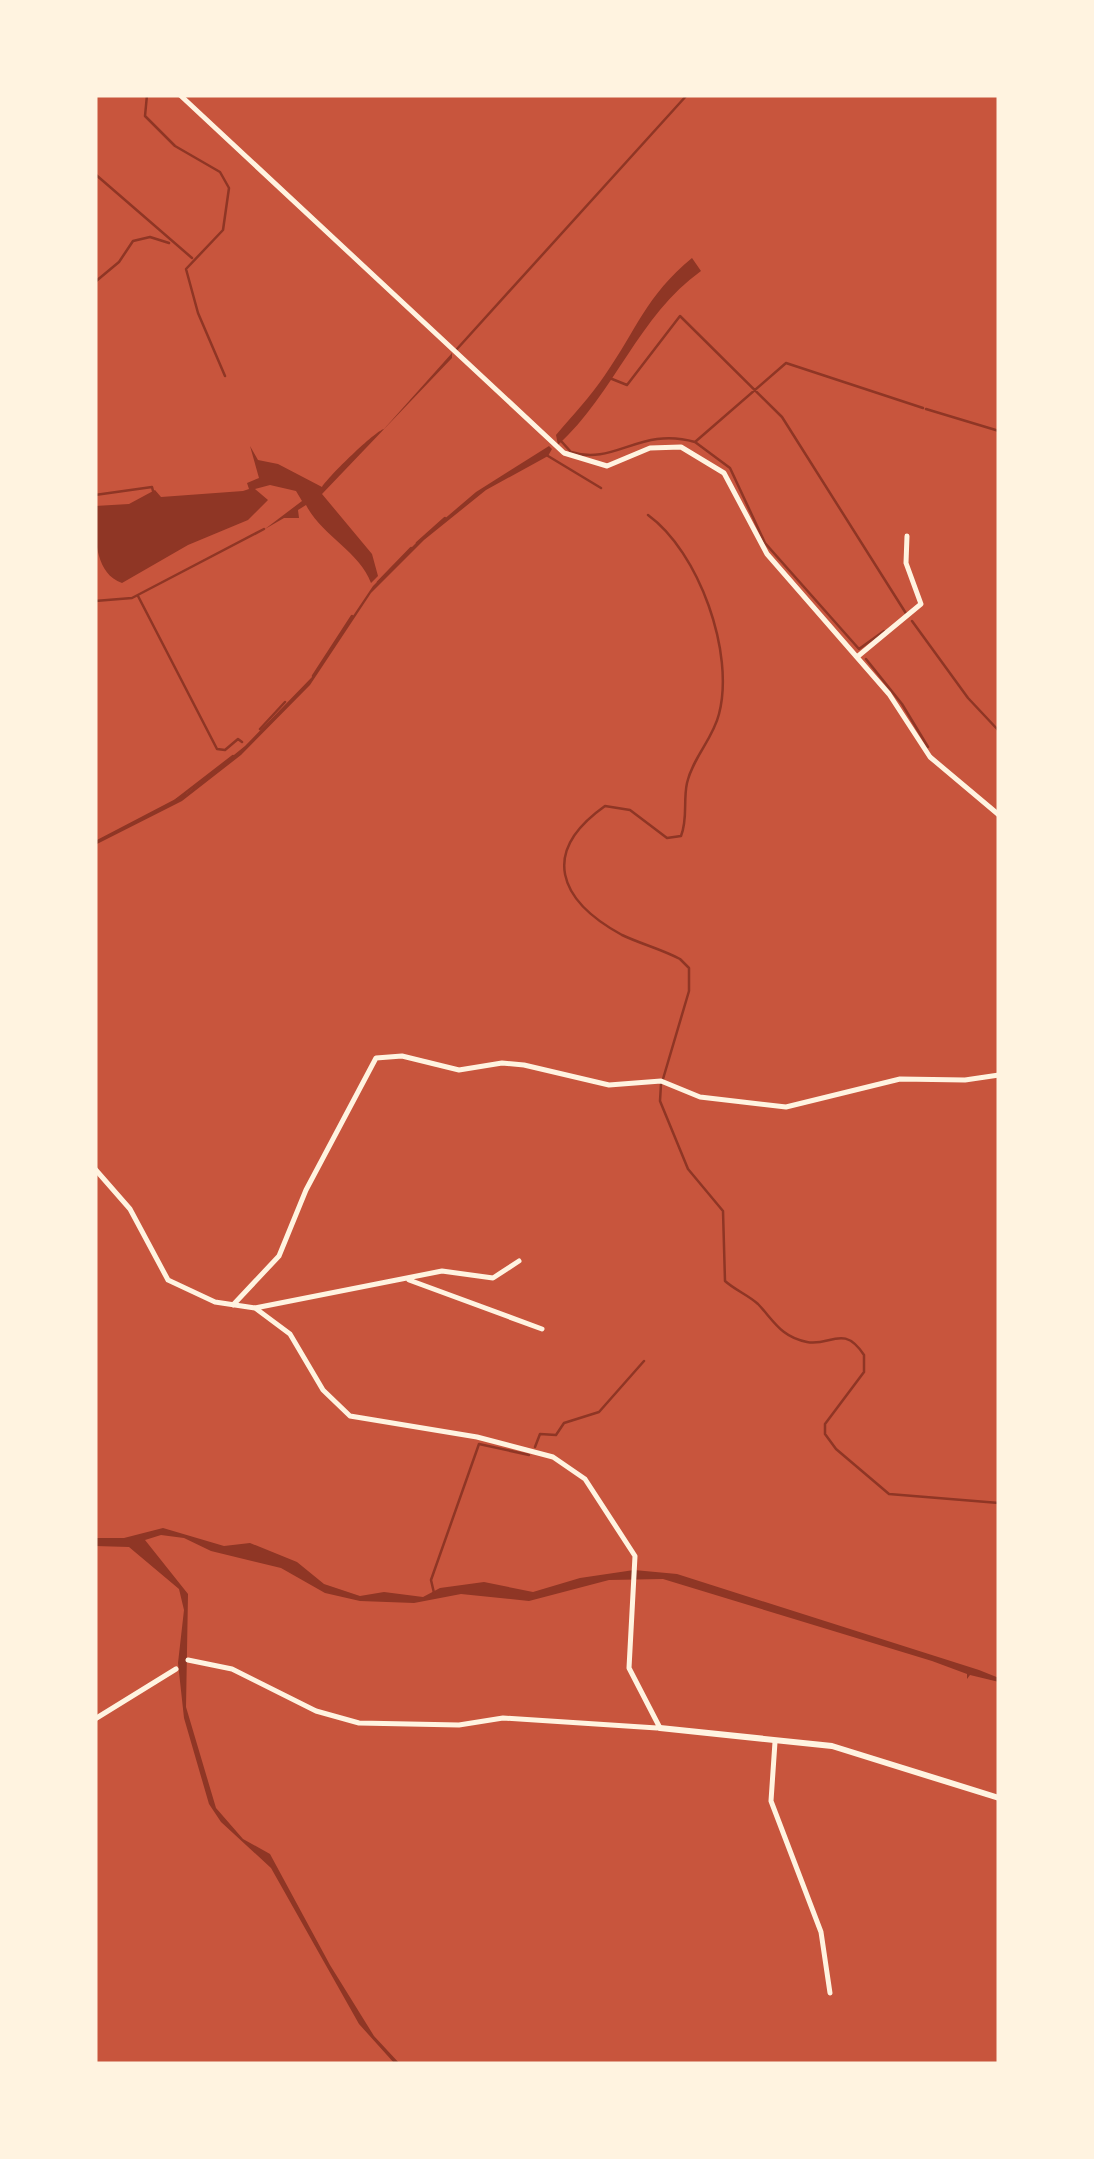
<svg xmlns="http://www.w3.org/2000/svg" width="1094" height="2159" viewBox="0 0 1094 2159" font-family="Barlow,sans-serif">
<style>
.water{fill:#8f3625}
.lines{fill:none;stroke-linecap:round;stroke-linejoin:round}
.stream{stroke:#8f3625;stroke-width:2.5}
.minor{stroke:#fff3e0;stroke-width:5}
.tertiary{stroke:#fff3e0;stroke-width:6}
</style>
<rect width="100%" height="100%" fill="#c8553d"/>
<!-- water -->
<path class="water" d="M692,258L701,271C639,315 614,394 558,445L556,435C572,416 591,396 605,375C637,329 646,296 692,258Z
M452,353V358L322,494L372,554L378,576L371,583C359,551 322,536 306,505L298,510L299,518H284L265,529L302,501L296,491L270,485L255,489L268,500L248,520L188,545L122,583C93,573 95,531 95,506L129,504L155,490L161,497L243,491L249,489L247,483L259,478L250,446L258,460L278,464L322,487C329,476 375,431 384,429Z
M549,446L552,449L548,456L486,490L424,540L371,593L310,685L241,755L182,801L95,845V841L187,793L245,746L312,677L373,586L415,544L476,492Z
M163,1528L224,1546L250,1543L297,1562L324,1584L360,1596L384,1592L423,1597L440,1588L484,1582L533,1592L580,1578L634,1570L677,1574L979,1670L999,1678V1682L970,1675L967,1679V1674L932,1661L663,1579L609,1580L529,1601L461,1594L414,1603L360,1601L325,1593L281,1568L211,1551L184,1538L161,1535L145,1540L188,1594L186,1707L216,1808L243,1839L270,1854L330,1965L374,2036L400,2064H395L359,2024L271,1868L221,1822L209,1804L184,1718L178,1663L184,1610L179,1589L129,1547L95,1546V1538H124Z"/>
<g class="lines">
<!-- stream -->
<path class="stream" d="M147,95L145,116L175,146L220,172L229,188L223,230L186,269L198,313L225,376
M95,174L192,258
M95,282L119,262L133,241L150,237L169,243
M457,349L687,95
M612,379L627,385L680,316L782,417L907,615
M926,409L999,431
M562,442L571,452C615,466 640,426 695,442L786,363L923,408
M695,442L730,468L765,543L859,649L884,631
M548,456L601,488
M95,495L152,487L153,491
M648,515C699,552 735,653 719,714C713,739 693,757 687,783C683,801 688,819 681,836L667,838L630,810L605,806C540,852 558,900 622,935C641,944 661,949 680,959L689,968V991L663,1079
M417,543L445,518
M378,582L411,548
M138,596L217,749L225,750L238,739L242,742
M95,601L132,598L264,529
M912,621L968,698L999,731
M866,659L902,704L928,747
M313,676L352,616
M260,729L285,702
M176,800L233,756
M661,1084L660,1101L688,1169L723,1211L725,1281C735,1290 748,1295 758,1304C774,1321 781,1337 807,1342C830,1347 843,1323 864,1355V1372L825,1424V1434L836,1449L889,1494L999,1503
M535,1447L540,1434L556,1435L564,1423L599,1412L644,1361
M434,1593L431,1580L479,1444L529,1455"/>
<!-- minor -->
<path class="minor" d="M180,95L564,453L607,466L650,448L681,447L724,473L767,554L889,694L930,757L999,815
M857,657L921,604L906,563L907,536
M95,1169L130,1209L168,1280L215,1302L255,1308L442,1271L493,1278L519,1261
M409,1280L542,1329
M233,1305L279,1256L306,1190L376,1058L402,1056L459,1070L502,1063L524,1065L609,1085L661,1081L700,1097L786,1107L900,1079L965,1080L999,1075
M255,1308L290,1334L323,1390L350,1416L477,1437L553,1457L585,1479L635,1556L629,1668L660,1728
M188,1660L232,1669L316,1711L359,1723L459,1725L503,1718L657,1728
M95,1719L176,1669
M775,1742L771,1801L821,1932L830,1993"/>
<!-- tertiary -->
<path class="tertiary" d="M660,1728L832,1746L999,1798"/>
</g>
<!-- border -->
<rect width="1094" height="2159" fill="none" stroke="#fff3e0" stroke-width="195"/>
</svg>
